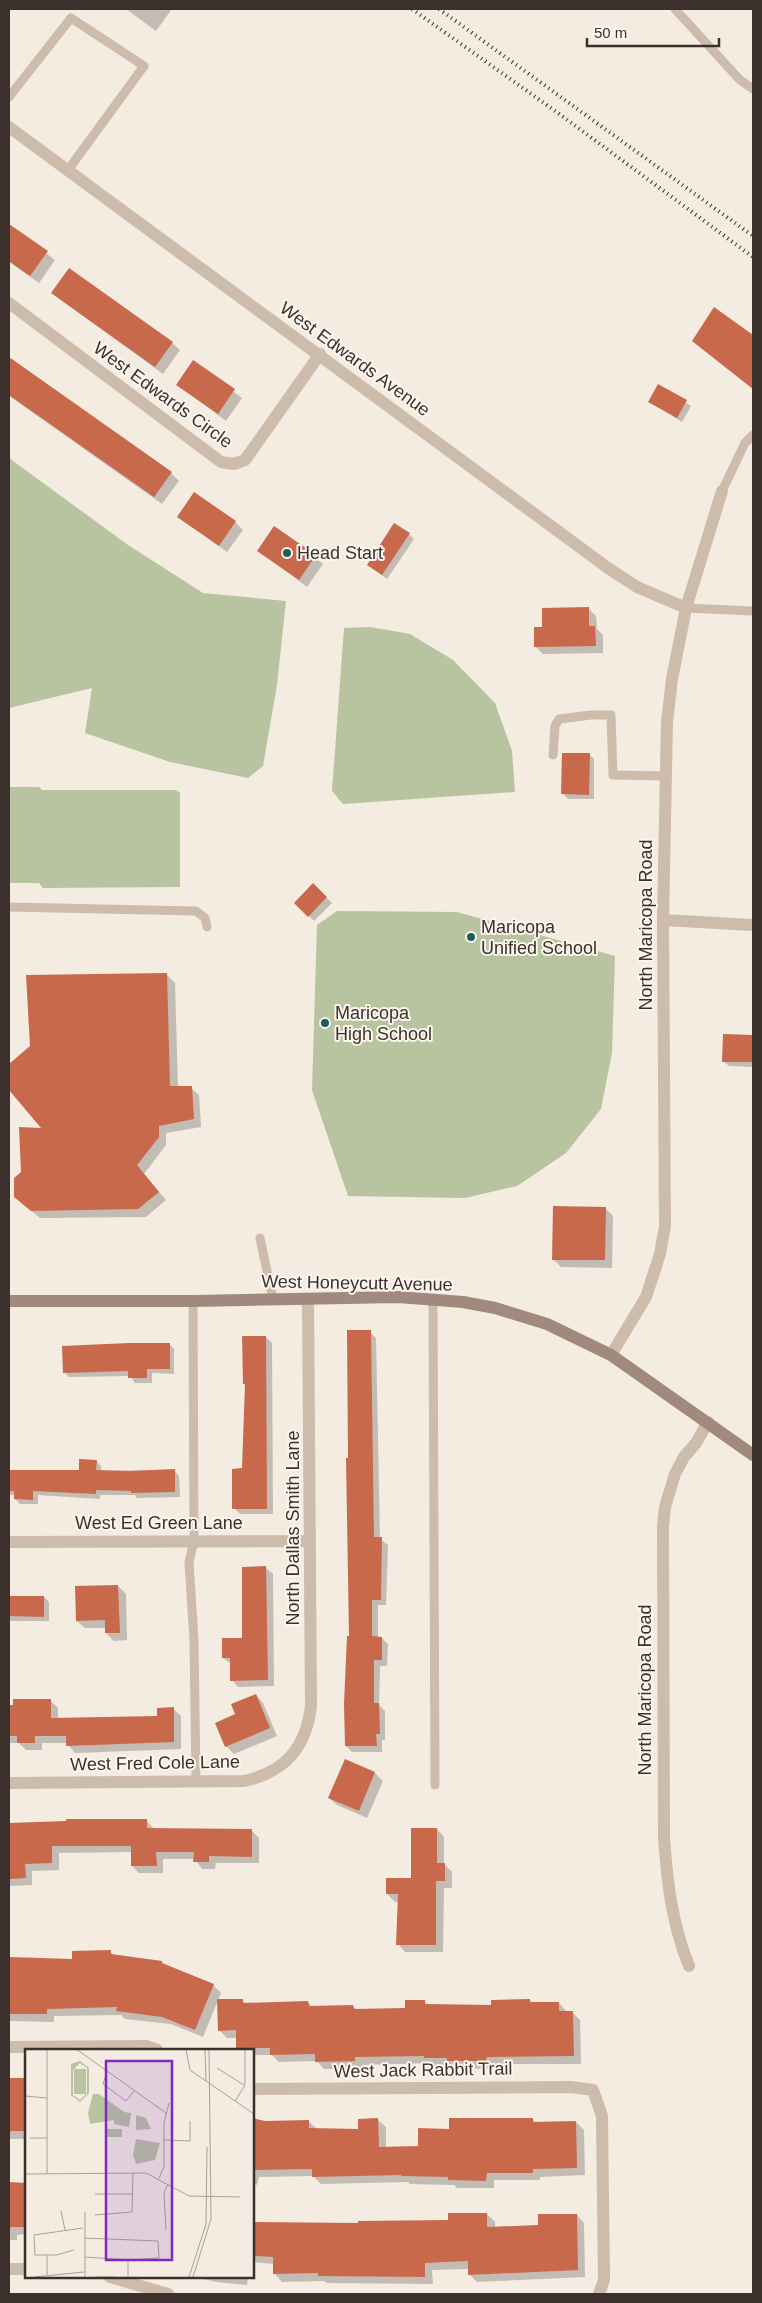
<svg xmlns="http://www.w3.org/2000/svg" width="762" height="2303" viewBox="0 0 762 2303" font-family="Helvetica,sans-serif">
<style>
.green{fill:#b8c4a0}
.shadow{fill:#0003}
.building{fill:#c8694b}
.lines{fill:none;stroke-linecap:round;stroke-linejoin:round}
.lane{stroke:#cdbbac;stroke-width:9}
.street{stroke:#cdbbac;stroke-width:12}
.secondary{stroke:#a18a7d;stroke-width:12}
.rail{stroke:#3b302b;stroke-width:4;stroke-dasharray:1 4;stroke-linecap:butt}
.poi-dot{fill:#1f5a5e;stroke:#fbf5ee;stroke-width:2}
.labels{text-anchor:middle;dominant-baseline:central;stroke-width:4;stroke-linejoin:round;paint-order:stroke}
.street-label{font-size:18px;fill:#3b302b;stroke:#fbf5ee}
.poi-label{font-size:18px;fill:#3b302b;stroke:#fbf5ee;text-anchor:start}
.inset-road{fill:none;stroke:#aaa098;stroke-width:1}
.view{fill:#7b2cbf;fill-opacity:0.15;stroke:#7b2cbf;stroke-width:2.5}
.inset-edge{fill:none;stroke:#3b302b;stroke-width:2.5}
</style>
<rect width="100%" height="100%" fill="#f4ebe1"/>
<!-- green -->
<path class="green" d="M9,458L128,545L203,593L286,601L277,685L263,766L248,778L170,762L85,733L92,688L9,708Z
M370,627L410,634L453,660L495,703L512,751L515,792L343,804L332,791L344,628Z
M9,787H39L42,790H176L180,793V887L43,888L39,883H9Z
M337,911L457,912L615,956L612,1053L601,1109L566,1153L517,1186L465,1198L348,1196L312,1090L317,925Z"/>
<!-- shadow -->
<path class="shadow" d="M126,9H172L156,31Z
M9,225L55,260L39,283L9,262Z
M53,293L172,343L180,350L163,374L61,300Z
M715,308L753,337V389L693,341Z
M9,359L171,473L179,481L162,504L9,396Z
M194,362L242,398L226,421L178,385Z
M659,386L691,406L682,422L650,402Z
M178,516L235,522L243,530L227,552Z
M275,528L323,564L307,587L259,551Z
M409,534L414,539L387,579L368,565Z
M589,609L596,616L597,629L603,635V653L543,654L535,646L544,628Z
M589,754L594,759V799H568L563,794Z
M313,885L332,903L314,921L296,903Z
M167,975L175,983L178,1088H191L199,1095L201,1127L166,1133V1145L144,1174L166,1200L146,1217L40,1218L24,1205L22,1173L44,1129L9,1088V1065L32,1047Z
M724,1036H753V1067L729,1066L723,1061Z
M605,1208L613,1216L612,1268L561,1267L553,1259Z
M370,1332L376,1338L380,1539L388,1545L386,1605H378V1638H382L388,1644L387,1666H380L379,1705L385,1711V1740H382V1752H352L346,1746L350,1637L349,1459Z
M266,1337L272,1343L273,1514H240L234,1508L244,1470L246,1386L244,1384Z
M169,1344L174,1349V1374L152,1373V1383H135L130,1376L69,1377L64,1372Z
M96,1461L101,1466V1471L174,1470L179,1476L180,1497L137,1498L135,1495H100V1499L38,1495V1504H20L15,1499V1495H9V1471H80Z
M266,1568L273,1574L274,1686L238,1687L232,1680L231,1664L223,1658L244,1639Z
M118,1586L126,1594L127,1640L114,1641L106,1633V1628H85L77,1621Z
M9,1597H44L49,1602V1621H9Z
M256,1695L263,1703L277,1736L234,1754L226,1746L237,1715Z
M50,1700L58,1708V1719L158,1717L173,1709L181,1716V1749L75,1753L67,1743H42V1750H26L19,1743H9V1706Z
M345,1761L375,1773L383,1781L367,1818L337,1805L329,1798Z
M146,1820L154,1829L252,1831L259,1838V1863H216L215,1869H202L195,1859H163V1873H139L132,1866V1852L59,1853V1870L32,1871V1885L9,1886V1824Z
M437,1829L444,1837V1864L452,1872V1888H444L443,1952H405L398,1944L399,1902H395L387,1894L412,1879Z
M110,1952L115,1956L161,1962L165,1965L213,1985L221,1993L203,2037L171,2024L125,2019L121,2015L54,2016V2022L9,2021V1958L73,1960Z
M242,2000L246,2004L308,2002L312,2007L353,2006L358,2011L406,2009L425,2002L428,2006L492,2007L530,2000L533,2004L559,2003L567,2012H572L580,2020L581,2064H494V2069L456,2068L454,2065H433L431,2063L362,2065V2069H324L317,2061L279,2062L272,2055H252V2050H240L237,2048V2038H227L219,2030Z
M9,2079H26V2139H9Z
M252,2119L264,2122L308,2121L317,2129L359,2131L378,2120L386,2127V2148L419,2147L450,2130L533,2120L536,2123L576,2122L584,2130L585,2175L540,2177V2180H494V2188H457L454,2185L410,2184L408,2182L321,2184L313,2176L259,2177L257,2185L252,2183Z
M9,2184H26V2234L17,2235V2240H9Z
M487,2214L495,2222V2228L539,2226L577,2215L584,2223L585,2277L477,2282L469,2274V2269L432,2270L433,2284L327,2283L324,2281L282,2282L275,2274L274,2264L252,2262V2224L272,2225L450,2221Z
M196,2277H248L247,2285L216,2282Z"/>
<!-- building -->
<path class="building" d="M9,224L48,251L30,276L9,261Z
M69,268L173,342L155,367L51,293Z
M714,307L753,335V389L692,341Z
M9,357L172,472L154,497L9,395Z
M193,360L235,389L218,414L176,385Z
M658,384L687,400L677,418L648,402Z
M194,492L236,521L219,546L177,517Z
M394,523L410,533L382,575L367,565Z
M274,526L316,555L299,580L257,551Z
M589,607V626H595L596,646L534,647V627H542V608Z
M562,753H590L589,795L561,794Z
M313,883L327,897L308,917L294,903Z
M167,973L170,1086H192L194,1119L159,1126V1137L137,1165L159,1192L138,1209L31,1211L14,1197V1178L21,1172L19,1127L41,1128L9,1090V1064L30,1046L26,975Z
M723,1034L753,1035V1062H722Z
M553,1206L606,1207L605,1260H552Z
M347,1330H371L374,1537H382L381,1600H372V1636L382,1637V1660H374V1703H379L380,1734H376L377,1746H345L344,1704L347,1636H349L346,1458H348Z
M242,1336H266L267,1509H232V1469L242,1468L245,1384H243Z
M129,1343H170V1369H147V1378H128V1371L63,1373L62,1346Z
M79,1459L97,1460L96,1470L130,1471L175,1469V1492L131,1493V1491L96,1490V1494L33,1491V1500L14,1499V1491H9V1470H79Z
M266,1566L268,1680L230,1681V1658H222V1638H242V1567Z
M118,1585L120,1633H105V1620L76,1621L75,1586Z
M9,1596H44V1617L9,1616Z
M256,1694L270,1728L225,1747L215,1723L235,1714L231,1704Z
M13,1699H51V1718L157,1716V1708L174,1707V1742L66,1746V1736H35V1743H17V1736H9V1705H13Z
M345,1759L375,1772L359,1811L328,1798Z
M66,1819H147V1828L252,1829V1857L209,1856V1862H193L194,1852H156L157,1866H131V1846H52V1863L25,1864L26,1878L9,1879V1823L66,1821Z
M411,1828H437V1863H445V1881H436V1945H396L398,1894H386V1878H411Z
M111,1950V1954L162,1961V1963L214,1984L195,2030L162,2017L116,2011L117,2007L47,2009V2014H9V1957L72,1959V1951Z
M217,1999H243V2003L308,2001L309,2006L353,2005L354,2009L405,2008V2000H425V2004L491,2005V2000L530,1999V2002H559V2011H573L574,2056L487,2057L486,2061H447V2058H424V2056L355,2057V2061L315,2062V2054L270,2055V2048H236V2030L218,2031Z
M10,2078H26V2131H9Z
M252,2118L265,2121L309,2120V2128L358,2129V2119L378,2118L379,2147L418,2146V2128L449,2129V2118H533V2122L576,2121L577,2168L533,2169V2173H487L486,2181L448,2180V2177L401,2176V2175L312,2177V2169L252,2170Z
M9,2182L26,2183V2227H9Z
M448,2213H487V2227L538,2225V2214H577L578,2270L468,2275V2261L425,2263V2277L318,2276V2273L273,2274V2257L252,2256V2222L358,2223V2221L448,2220Z"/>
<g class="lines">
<!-- lane -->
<path class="lane" d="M675,9L740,80L753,89
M9,97L71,18L144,66L68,170
M722,491L745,443L753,435
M686,608L753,611
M553,755L555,726L559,719L591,715H611L613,775L665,776
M9,907L196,911L205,918L207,927
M260,1238L273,1299
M433,1299L435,1785
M193,1301L194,1541L189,1562L194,1640L196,1781"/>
<!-- street -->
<path class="street" d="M9,127L608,568L637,587L686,608
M9,303L221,462L234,464L245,460L320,354
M663,920L753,925
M611,1355L646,1297L660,1254L665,1226L663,920L667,722L672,679L686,608L722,491
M9,1542L310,1541
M9,1783L244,1781C285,1772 306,1748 311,1706L308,1299
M689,1966C672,1924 667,1882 664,1837L663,1526L665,1507L675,1474L684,1457L696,1443L708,1422
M9,2047L146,2046L157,2050
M252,2089L571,2087L593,2090L602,2116L604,2280L599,2294
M9,2269H26
M110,2277L168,2294"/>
<!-- secondary -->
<path class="secondary" d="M9,1301H193L398,1297L463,1302L495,1308L547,1324L611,1355L753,1455"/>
<!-- rail -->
<path class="rail" d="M412,9L558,113L753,257
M439,9L753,236"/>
</g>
<!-- markers -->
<g class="poi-dot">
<circle cx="287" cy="553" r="5"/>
<circle cx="471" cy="937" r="5"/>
<circle cx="325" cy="1023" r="5"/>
</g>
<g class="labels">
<!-- street labels -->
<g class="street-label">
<text transform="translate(355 359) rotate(36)">West Edwards Avenue</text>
<text transform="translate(163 395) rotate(36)">West Edwards Circle</text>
<text transform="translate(646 925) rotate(-90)">North Maricopa Road</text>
<text transform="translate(357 1283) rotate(1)">West Honeycutt Avenue</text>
<text x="159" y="1523">West Ed Green Lane</text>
<text transform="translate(293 1528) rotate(-90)">North Dallas Smith Lane</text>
<text transform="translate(645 1690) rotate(-90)">North Maricopa Road</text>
<text transform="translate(155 1763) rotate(-1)">West Fred Cole Lane</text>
<text transform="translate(423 2070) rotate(-1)">West Jack Rabbit Trail</text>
</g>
<!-- poi labels -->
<g class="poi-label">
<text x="297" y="553">Head Start</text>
<text x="481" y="927">Maricopa<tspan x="481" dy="21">Unified School</tspan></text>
<text x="335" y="1013">Maricopa<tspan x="335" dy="21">High School</tspan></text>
</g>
</g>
<!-- overview -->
<g transform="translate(25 2049)">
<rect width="229" height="229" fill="#f4ebe1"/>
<path d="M55,12L64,19V44L55,53L46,46V15ZM55,14L62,19V44L55,51L48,46V21ZM49,20H61V45H49ZM68,45H74L99,63L106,64L104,78L89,75V71L65,75L63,64ZM111,66L121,69L126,80L111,81ZM81,80H97V88H81ZM111,90L135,94L130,111L111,115L108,106Z" fill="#b8c4a0" fill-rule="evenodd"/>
<path class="inset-road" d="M22,0V125M51,0L141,64M161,0L165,21L229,65M180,0L181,32M192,19L219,36M82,23L78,35L101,52L109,42M0,47L22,49M210,52L220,36V0M5,89H22M139,91L165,92V72M0,125L121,124L164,147L215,148M134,129L139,118V74L144,54M70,145H108M36,162L40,181M60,163V228M70,166L107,163L108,124M141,181L139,144L143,135M59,189L133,192L134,209L105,211L59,208M49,201L31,206H10L9,186L58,179M22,206V226M103,211V228M9,228L59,223M70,228H91M164,228L181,175L182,98M168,228L186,170L184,0"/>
<path class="view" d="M81,12H147V211H81Z"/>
<rect width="229" height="229" class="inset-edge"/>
</g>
<!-- border -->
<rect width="762" height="2303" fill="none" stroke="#3b302b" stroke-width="20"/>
<!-- scale -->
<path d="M587 38v8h132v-8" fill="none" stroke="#3b302b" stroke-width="2.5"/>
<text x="594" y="38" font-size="15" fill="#3b302b" stroke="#fbf5ee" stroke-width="4" paint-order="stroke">50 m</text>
</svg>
